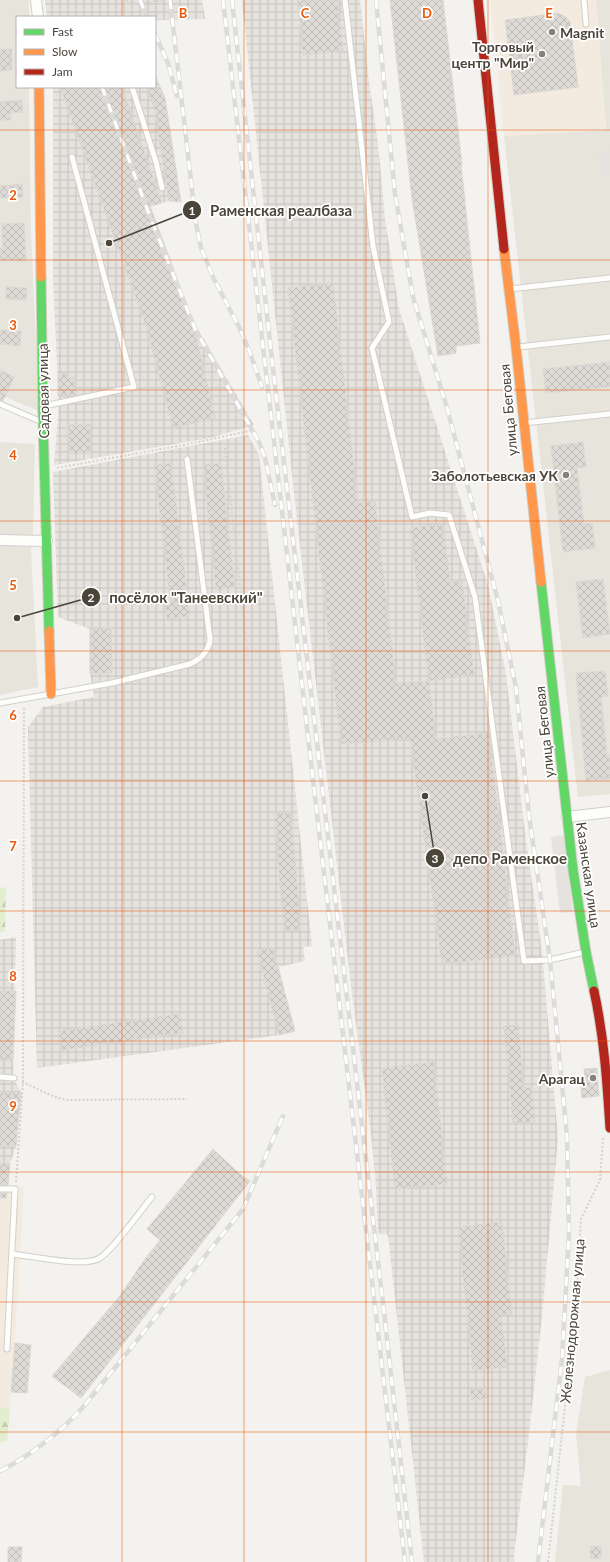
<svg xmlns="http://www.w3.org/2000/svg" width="610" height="1562" viewBox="0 0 610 1562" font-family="Lato,sans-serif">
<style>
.residential{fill:#e7e4dc}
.commercial{fill:#f3ebdf}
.industrial{fill:url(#industrial-grid)}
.forest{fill:url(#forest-firs)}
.parking{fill:#e6e3df}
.building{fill:url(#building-cross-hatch);stroke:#dcd9d4}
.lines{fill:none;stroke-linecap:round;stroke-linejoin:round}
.lane-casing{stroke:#d2d0cb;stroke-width:7}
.street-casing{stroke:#d2d0cb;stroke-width:12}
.fast-casing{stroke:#d3cfc5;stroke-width:11}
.slow-casing{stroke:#d3cfc5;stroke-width:11}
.jam-casing{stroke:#d3cfc5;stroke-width:11}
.path{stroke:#d3d2cc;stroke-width:2;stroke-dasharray:2 2;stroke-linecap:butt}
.lane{stroke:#fdfdfc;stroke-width:5}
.street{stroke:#fdfdfc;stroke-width:10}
.fast{stroke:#63d668;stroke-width:9}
.slow{stroke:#ff974d;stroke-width:9}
.jam{stroke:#b3261e;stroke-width:9}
.rail-casing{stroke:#dbdbda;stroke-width:4.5}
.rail{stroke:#fff;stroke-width:3;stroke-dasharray:9;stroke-linecap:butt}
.grid{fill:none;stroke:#e8590c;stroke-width:1;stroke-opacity:0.55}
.poi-dot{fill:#868178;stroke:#fff;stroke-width:1.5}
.labels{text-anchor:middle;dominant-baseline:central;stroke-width:3.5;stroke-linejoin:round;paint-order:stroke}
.poi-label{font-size:14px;font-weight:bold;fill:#4b4439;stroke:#fff;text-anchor:end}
.street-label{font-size:14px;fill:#4b4439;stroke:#fff}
.grid-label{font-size:13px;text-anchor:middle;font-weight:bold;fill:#e8590c;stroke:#fff;stroke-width:3.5;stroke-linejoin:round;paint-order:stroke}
.leader{fill:none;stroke:#4b4439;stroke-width:1.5}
.callout-dot{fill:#4b4439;stroke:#fff;stroke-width:1.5}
.mark-label{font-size:12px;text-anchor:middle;font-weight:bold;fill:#fff}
.callout-label{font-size:15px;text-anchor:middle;font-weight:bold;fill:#4b4439;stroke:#fff;stroke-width:3.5;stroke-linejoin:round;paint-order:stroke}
</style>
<defs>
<pattern id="industrial-grid" width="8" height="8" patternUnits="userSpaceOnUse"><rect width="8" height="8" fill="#e6e2de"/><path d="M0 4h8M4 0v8" fill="none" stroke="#c7c3bf"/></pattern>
<pattern id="forest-firs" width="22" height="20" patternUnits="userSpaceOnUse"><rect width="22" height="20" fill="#e1eecf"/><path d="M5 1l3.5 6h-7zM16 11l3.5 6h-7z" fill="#c3cdb2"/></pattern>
<pattern id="building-cross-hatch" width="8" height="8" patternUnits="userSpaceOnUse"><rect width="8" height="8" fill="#dedbd6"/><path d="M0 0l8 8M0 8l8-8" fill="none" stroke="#c0bdb8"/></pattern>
</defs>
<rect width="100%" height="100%" fill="#f4f2ee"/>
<!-- residential -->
<path class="residential" d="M0,0H29V17H17V87H29L31,234L39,411L0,395Z
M596,0H610V794L578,797L504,136L606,130Z
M0,442L35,444L33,531L31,549L38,687L0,695Z
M610,1370V1562H555L563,1485L581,1486L576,1434L585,1377Z"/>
<!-- commercial -->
<path class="commercial" d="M490,0H596L606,130L504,136Z
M0,1186L24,1187L14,1358L7,1441H0Z"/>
<!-- industrial -->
<path class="industrial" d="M45,0H202L205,19L155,20V17H47Z
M242,0H360L369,82L378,144L385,219L399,309L488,585L506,674L526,841L542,951L558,1138L542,1316L528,1442L514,1554L515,1562H424L388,1235L378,1233L376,1186L371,1134L352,994L294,493Z
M155,73L165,98L181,202L169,201L150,206L192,319L254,425L210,438L54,465L59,404L53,280V87H155Z
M248,435L259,455L312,946L303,947L305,961L278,967L295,1031L279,1035L37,1068L28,727L43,707L94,697L90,673V629L58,617L53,472Z
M16,937L13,1060L14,1078L21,1093L16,1146L10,1164L8,1186H0V940Z"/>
<!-- forest -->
<path class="forest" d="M6,887L5,931L0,933V888Z
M10,1407L7,1441L0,1442V1409Z"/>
<!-- parking -->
<path class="parking" d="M610,151V176H601L599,152Z
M564,835L573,912L560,913L551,837Z"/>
<!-- building -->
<path class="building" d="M297,0H338L343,51L303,55Z
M390,0H443L462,164H461L480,343L456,346V353L438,356L412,199Z
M558,13L566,17L570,21L578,87L514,95L505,20Z
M0,49H12V70L0,71Z
M60,87H122L162,203L150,206L192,319L215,418L173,428L146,326Z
M146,87H160L165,98L181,202L169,201L154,107Z
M22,100L23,112L10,113L11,120H0V102Z
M22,184L23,197L0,198V186Z
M24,223L26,261L0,260V248H3L2,224Z
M333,283L358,503L375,501L396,683L429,681L436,739L489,733L515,956L442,964L410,739L341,744L288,288Z
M6,287L27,288L26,300L6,299Z
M0,330L21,331L20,346L0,344Z
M610,362V387L546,393L543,369Z
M0,370L14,377L3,401L0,400Z
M58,374H67V378L75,377L76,395L58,396Z
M90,424L91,453L69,454L68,425Z
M583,442L586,467L577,468L584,524L592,523L595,548L563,552L551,446Z
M171,463L190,616L167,619L165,604H171L154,465Z
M221,463L235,588L216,590L203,465Z
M443,524L450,581L462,580L474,675L429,681L410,528Z
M603,579L610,634L583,638L576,582Z
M90,628H111L112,673H90Z
M605,671L608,696L601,697L607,755H610V779L586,781L576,673Z
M291,812L301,930L284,931L274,813Z
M273,947L295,1031L279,1035L257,951Z
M0,991H16L13,1060H0Z
M180,1014L183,1033L61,1050L58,1031Z
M518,1025L524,1088L532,1087L535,1122L513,1124L504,1026Z
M434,1062L447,1184L395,1189L382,1068Z
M597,1068L599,1096L582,1098L581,1087L586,1086L584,1069Z
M0,1092L21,1093L16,1146H0Z
M213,1149L241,1175L250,1181L81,1398L52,1376L119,1297L145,1259L160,1240L147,1229Z
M0,1163L10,1164L8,1185H0Z
M0,1193H7L6,1198H0Z
M502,1222L512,1314L501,1315L507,1367L473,1370L458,1227Z
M15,1343L31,1345L27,1393L11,1392Z
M485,1388L487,1398L472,1400L470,1390Z
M601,1546V1558L591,1559L590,1547Z
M8,1547H22L21,1562H8Z"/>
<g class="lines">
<defs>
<path id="lane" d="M345,0L373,246L389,322L372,348L412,517L430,513L449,515L475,597L524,961L550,960L585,952
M584,0L586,24
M132,87L156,162L162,188
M509,289L610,278
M518,347L610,337
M0,404L42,422
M44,406L134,387L72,157
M523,423L610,414
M0,703L112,683L190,664C201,659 209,651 210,639L187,459
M0,1077L14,1078
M0,1189H15L7,1349
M12,1254C32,1256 81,1267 98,1259C112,1252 140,1211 152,1197"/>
<path id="street" d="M36,0L38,17
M0,540L47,541
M567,817L610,812"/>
<path id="fast" d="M41,277L43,422L49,631
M541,582L573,870L586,952L594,991"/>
<path id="slow" d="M39,87L41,277
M504,249L516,347L541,582
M49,631L51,694"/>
<path id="jam" d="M478,0L504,249
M594,991C604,1036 607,1082 610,1128"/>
</defs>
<!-- lane casing -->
<use href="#lane" class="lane-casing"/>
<!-- street casing -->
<use href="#street" class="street-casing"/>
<!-- fast casing -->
<use href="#fast" class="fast-casing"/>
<!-- slow casing -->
<use href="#slow" class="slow-casing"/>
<!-- jam casing -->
<use href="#jam" class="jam-casing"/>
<!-- path -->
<path class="path" d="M126,0L136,4L165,0
M225,448L248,659
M57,468L194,443L253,430
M22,1082C38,1088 51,1098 68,1100L187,1099
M16,1182L23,1082L24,706
M548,1562L576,1305L581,1219L600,1180L603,1138"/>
<!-- lane -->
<use href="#lane" class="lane"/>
<!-- street -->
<use href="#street" class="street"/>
<!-- fast -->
<use href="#fast" class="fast"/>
<!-- slow -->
<use href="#slow" class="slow"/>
<!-- jam -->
<use href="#jam" class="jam"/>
<defs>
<path id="rail" d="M140,0L147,17
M170,0L196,224L201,248L213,277L240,329L249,350L262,387
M223,0L310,754L405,1562
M232,0L273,369L384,1312L412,1562
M376,0L395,194L413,297L447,408L498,601L516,688L529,816L550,960L567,1136L569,1233L562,1359L538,1562
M155,34L168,63L177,96
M102,87L149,214L195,329L259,442L265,458L275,505
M0,1471C33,1454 59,1434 84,1406L243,1209L283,1116"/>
</defs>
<!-- rail casing -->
<use href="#rail" class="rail-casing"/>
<!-- rail -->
<use href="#rail" class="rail"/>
</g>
<!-- grid -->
<path class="grid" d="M122,0V17M244,0V1562M366,0V1562M488,0V1562M122,87V1562M0,130H610M0,260H610M0,390H610M0,521H610M0,651H610M0,781H610M0,911H610M0,1041H610M0,1172H610M0,1302H610M0,1432H610"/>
<!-- markers -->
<g class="poi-dot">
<circle cx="552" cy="32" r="4"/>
<circle cx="542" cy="54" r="4"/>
<circle cx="566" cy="475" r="4"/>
<circle cx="593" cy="1078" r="4"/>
</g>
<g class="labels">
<!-- poi labels -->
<g class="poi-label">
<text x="560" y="32" text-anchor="start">Magnit</text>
<text x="534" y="46">Торговый<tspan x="534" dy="16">центр "Мир"</tspan></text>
<text x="558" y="475">Заболотьевская УК</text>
<text x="585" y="1078">Арагац</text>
</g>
<!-- street labels -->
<g class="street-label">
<text transform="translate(43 391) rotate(-91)">Садовая улица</text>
<text transform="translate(508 410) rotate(-95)">улица Беговая</text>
<text transform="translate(544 732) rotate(-96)">улица Беговая</text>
<text transform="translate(589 875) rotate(82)">Казанская улица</text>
<text transform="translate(572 1321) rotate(-85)">Железнодорожная улица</text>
</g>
</g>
<g class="grid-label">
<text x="183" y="18">B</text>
<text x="305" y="18">C</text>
<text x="427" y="18">D</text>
<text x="549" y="18">E</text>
<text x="13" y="200">2</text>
<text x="13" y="330">3</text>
<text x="13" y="460">4</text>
<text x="13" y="590">5</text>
<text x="13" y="720">6</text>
<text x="13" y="851">7</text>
<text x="13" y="981">8</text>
<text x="13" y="1111">9</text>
</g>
<!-- callouts -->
<path class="leader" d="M109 243L192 210M17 618L91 597M425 796L435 858"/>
<g class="callout-dot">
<circle cx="109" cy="243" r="4"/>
<circle cx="17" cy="618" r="4"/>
<circle cx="425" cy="796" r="4"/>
<circle cx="192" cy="210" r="10"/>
<circle cx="91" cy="597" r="10"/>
<circle cx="435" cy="858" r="10"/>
</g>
<g class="mark-label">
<text x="192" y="215">1</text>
<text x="91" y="602">2</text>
<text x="435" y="863">3</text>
</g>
<g class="callout-label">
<text x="281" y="216">Раменская реалбаза</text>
<text x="186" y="603">посёлок "Танеевский"</text>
<text x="510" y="864">депо Раменское</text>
</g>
<!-- legend -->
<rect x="16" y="16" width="140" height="72" fill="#ffffff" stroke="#b7b4b0"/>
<rect x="24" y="29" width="20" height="6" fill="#63d668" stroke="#b7b4b0"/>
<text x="52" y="36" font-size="12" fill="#4b4439">Fast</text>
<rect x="24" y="49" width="20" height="6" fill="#ff974d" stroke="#b7b4b0"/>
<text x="52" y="56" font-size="12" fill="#4b4439">Slow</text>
<rect x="24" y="69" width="20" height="6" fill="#b3261e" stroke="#b7b4b0"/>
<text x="52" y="76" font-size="12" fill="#4b4439">Jam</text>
</svg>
